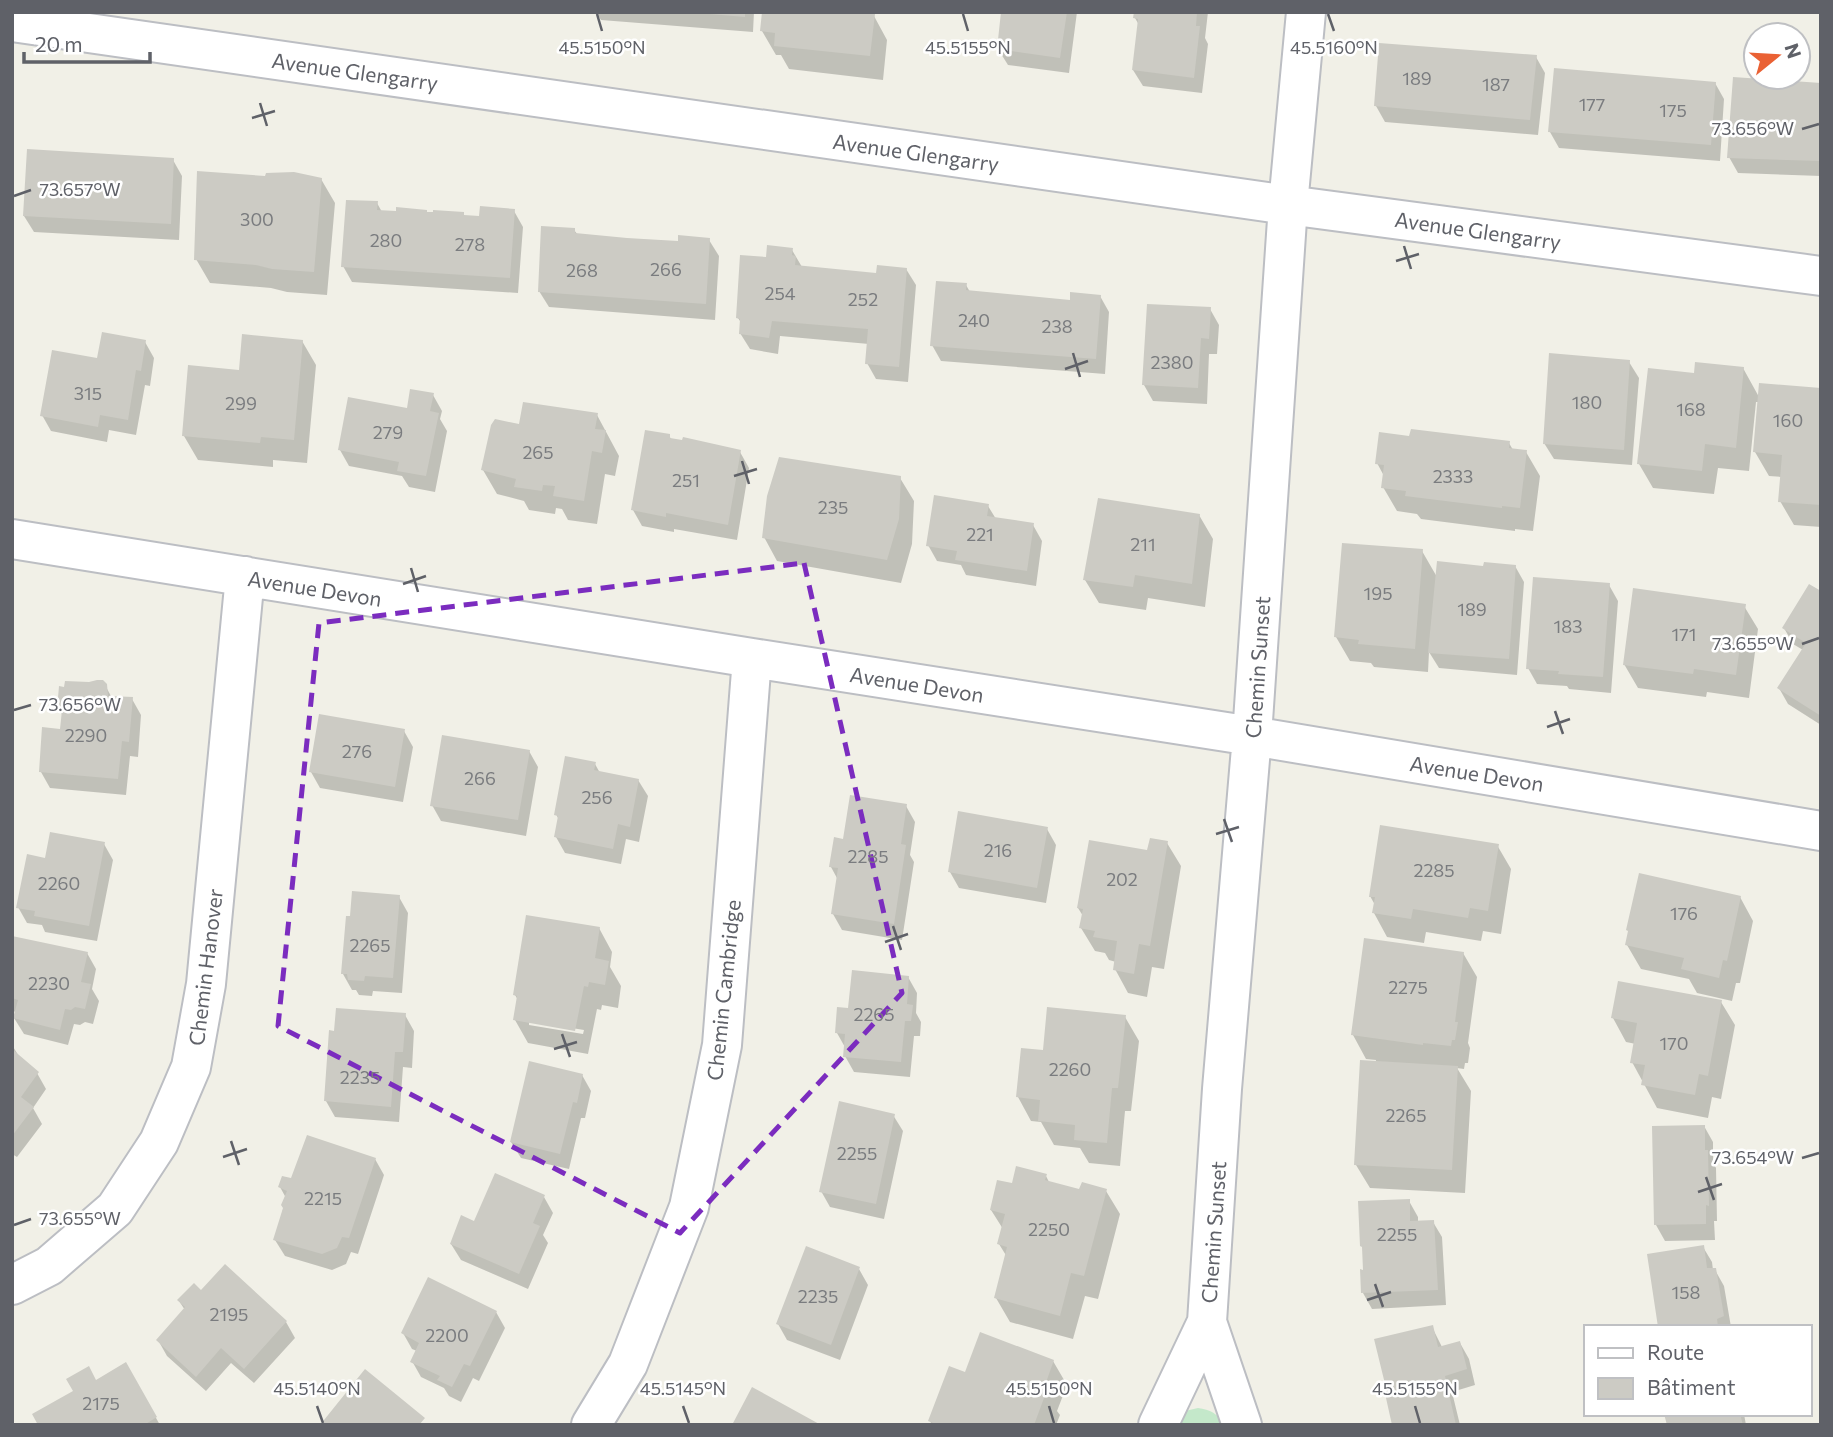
<svg xmlns="http://www.w3.org/2000/svg" width="1833" height="1437" viewBox="0 0 1833 1437" font-family="Commissioner,sans-serif">
<style>
.green{fill:#c4e8ca}
.shadow{fill:#0003;fill-rule:evenodd}
.building{fill:#cccbc4}
.lines{fill:none;stroke-linecap:round;stroke-linejoin:round}
.minor-casing{stroke:#bcbec3;stroke-width:42}
.minor{stroke:#fff;stroke-width:38}
.marked{fill:none;stroke:#7b2cbf;stroke-width:5;stroke-dasharray:14 9;stroke-linejoin:round}
.ticks{fill:none;stroke:#5f6168;stroke-width:2.5}
.labels{text-anchor:middle;dominant-baseline:central;stroke-width:5;stroke-linejoin:round;paint-order:stroke}
.number-label{font-size:18px;fill:#7a7c7f}
.street-label{font-size:21px;fill:#5f6168;stroke:#fff}
.ticks-label{font-size:18px;text-anchor:middle;fill:#5f6168;stroke:#fff;stroke-width:5;stroke-linejoin:round;paint-order:stroke}
</style>
<rect width="100%" height="100%" fill="#f1f0e7"/>
<!-- green -->
<path class="green" d="M1198,1408C1210,1410 1218,1413 1224,1425H1172L1185,1411Z"/>
<!-- shadow -->
<path class="shadow" d="M596,12H754L753,32L601,20Z
M1003,12H1077L1069,73L1008,65L998,49Z
M1136,12H1208L1205,38L1208,44L1202,93L1143,86L1133,70L1139,25L1135,18Z
M874,16L887,40L883,80L789,69L781,55H776L762,31Z
M1536,57L1545,73L1538,135L1385,122L1376,106Z
M1715,83L1724,99L1720,161L1559,148L1550,132Z
M1821,85V176L1738,173L1729,157Z
M173,160L182,176L179,240L34,232L24,216Z
M321,179L335,203L327,295L287,292L271,288L210,283L196,259Z
M377,203L382,212L481,218L514,211L523,227L518,293L352,282L343,266Z
M574,230L578,235L680,243L709,240L719,256L715,320L549,307L539,291Z
M792,250L802,267L878,275L906,269L916,285L908,382L876,379L867,363L869,344L780,336L778,354L750,349L740,333L742,324L738,318L767,259Z
M966,285L970,292L1072,302L1100,296L1109,312L1105,374L941,361L932,345Z
M1210,309L1219,325L1217,354H1209L1207,404L1153,401L1144,385Z
M302,341L316,365L307,463L273,460V467L198,460L184,436L240,372Z
M145,342L154,358L150,386L145,385L136,435L109,430L107,442L51,431L42,415Z
M1629,362L1639,378L1632,465L1554,459L1544,443Z
M1743,368L1759,397L1821,390V527L1794,525L1780,501L1782,477L1769,476L1755,452L1759,402H1756L1749,471L1718,468L1714,494L1653,488L1639,464L1696,375Z
M433,395L442,411L440,419L447,431L435,492L409,487L402,476L349,466L340,450Z
M597,415L619,456L615,476L605,474L597,524L568,520L562,509L556,508L555,514L529,510L524,501L497,494L483,470Z
M669,436L672,440L740,452L749,468L737,540L674,529V532L642,526L633,510Z
M1509,443L1513,450L1526,452L1540,476L1533,531L1515,529V531L1421,519L1417,514L1397,511L1383,487L1384,476L1377,463Z
M900,478L914,501L912,544L901,583L777,561L764,537Z
M988,506L996,519L1033,525L1042,541L1036,586L966,575L961,565L937,561L928,545Z
M1199,515L1213,539L1205,607L1148,598L1146,610L1099,603L1085,580Z
M1422,551L1437,577L1484,568L1515,566L1524,582L1517,675L1439,668L1429,652L1428,672L1374,667L1371,663L1350,661L1336,637Z
M1609,585L1618,601L1611,693L1569,689L1567,686L1537,684L1528,668Z
M1821,593V725L1788,704L1779,688L1803,650L1793,644L1784,628Z
M1744,606L1758,629L1749,698L1707,692L1706,697L1638,688L1624,664Z
M105,685L112,698L132,699L141,715L138,757L130,756L126,795L50,788L41,772L61,731L63,716L59,710Z
M404,731L413,747L403,802L320,788L311,772Z
M529,751L538,767L526,836L441,821L432,805Z
M595,764L600,773L638,780L648,796L639,842L626,839L621,864L565,853L556,837L559,820L556,814Z
M906,806L915,822L910,855L914,862L902,940L842,930L833,914L838,880L831,867L844,841Z
M1047,829L1056,845L1046,903L959,888L950,872Z
M1167,843L1181,866L1164,969L1152,967L1147,997L1128,993L1115,969L1116,962L1109,960L1105,953L1095,951L1081,928L1083,916L1078,908L1149,852Z
M104,844L113,860L97,941L45,932L42,925L27,923L18,907L47,861Z
M1497,845L1511,869L1501,934L1483,931L1481,941L1426,932L1424,943L1387,937L1374,913L1375,905L1370,896Z
M399,897L408,913L402,993L373,991L372,996L359,995L356,990H352L343,974L352,918Z
M1740,897L1753,921L1740,983H1736L1732,1001L1697,993L1689,979L1641,969L1627,945Z
M599,928L612,952L610,967L621,986L618,1008L602,1005L601,1010L597,1009L588,1054L528,1043L515,1020L518,1000L515,995ZM529,1021L584,1030L583,1034L529,1025Z
M12,937L87,953L96,969L92,989L99,1001L93,1024L85,1022L80,1025L74,1024L68,1045L24,1034L14,1018L16,1012L12,1011Z
M1463,953L1477,977L1468,1043L1470,1048L1468,1063H1465L1464,1069L1457,1068L1471,1091L1465,1193L1370,1188L1356,1165L1376,1060L1366,1059L1353,1035Z
M908,977L917,993L916,1013L921,1022L920,1036H914L910,1077L854,1072L845,1056L846,1049L837,1033Z
M1721,1002L1735,1025L1721,1099L1712,1097L1708,1118L1657,1108L1632,1062L1636,1044L1626,1042L1613,1018Z
M405,1015L414,1031L412,1068L403,1067L399,1122L335,1117L326,1101Z
M1125,1017L1139,1041L1131,1111H1125L1120,1166L1089,1163L1080,1148L1054,1145L1041,1122L1031,1121L1018,1097L1045,1052Z
M12,1045L20,1058L37,1073L46,1089L33,1108L42,1124L17,1157L12,1154Z
M582,1075L591,1091L585,1118H581L569,1169L521,1158L511,1142Z
M893,1115L903,1131L884,1219L830,1207L821,1191Z
M1704,1126L1713,1142V1162L1716,1168L1717,1221H1714L1715,1240L1665,1241L1656,1225Z
M375,1159L384,1175L358,1254L351,1252L346,1264L332,1270L285,1256L275,1240L286,1198L280,1187L292,1181Z
M1046,1176L1050,1184L1081,1191H1106L1120,1214L1098,1299L1085,1296L1073,1339L1010,1322L996,1298L1007,1257L999,1244L1003,1229L991,1210L1013,1185Z
M544,1197L553,1213L543,1235L548,1243L528,1289L461,1260L451,1244L475,1223Z
M1409,1201L1418,1217V1223L1433,1222L1442,1237L1446,1305L1372,1309L1363,1293L1365,1271Z
M1703,1247L1712,1262L1713,1270H1715L1724,1286L1731,1327H1660Z
M859,1269L868,1285L840,1360L787,1340L778,1324Z
M201,1292L286,1322L295,1338L254,1383L231,1363L206,1391L167,1356L158,1340L185,1310L179,1301Z
M496,1312L505,1328L479,1381L473,1378L461,1402L449,1396L444,1388L421,1377L412,1361L417,1351L412,1349L403,1333Z
M1432,1327L1442,1347L1460,1343L1469,1359L1475,1385L1452,1392L1460,1425H1394Z
M1053,1361L1067,1385L1057,1411L1060,1415L1056,1425H932L930,1421L966,1375Z
M126,1365L160,1425H40L96,1382Z
M1666,1414H1744L1746,1425H1669Z"/>
<!-- building -->
<path class="building" d="M710,12H745V17L710,14Z
M762,12H855L875,14L870,56L774,46L775,33L760,31Z
M1001,12H1067L1060,58L997,49Z
M1134,12H1197L1196,26H1200L1194,78L1132,70L1138,19L1133,18Z
M1379,43L1537,55L1530,120L1374,106Z
M1554,68L1716,82L1711,145L1548,132Z
M1733,77L1821,83V161L1727,158Z
M27,149L174,158L171,224L23,216Z
M197,171L265,176L266,173L294,172L322,178L314,272L272,269L256,265L194,260Z
M346,200L378,201L377,210L396,211V207L427,210V212H433V210L464,212V215L479,216L480,206L515,209L510,278L341,267Z
M541,226L575,228V233L627,238L678,241V235L710,238L706,304L538,292Z
M767,245L793,248L792,255L796,256L795,265L876,273L877,265L907,268L899,367L865,364L868,329L772,321L769,338L739,334L740,319L736,318L740,255L766,257Z
M936,281L967,283L966,290L1070,300V292L1101,295L1096,359L930,346Z
M1147,304L1211,307L1209,339L1201,338L1198,388L1142,385Z
M102,332L146,340L141,371L136,370L128,420L100,415L98,427L40,416L52,350L97,358Z
M242,334L303,340L294,440L261,437L260,443L182,436L188,365L239,370Z
M1549,353L1630,360L1624,450L1543,444Z
M1695,362L1744,367L1736,448L1705,444L1702,471L1637,464L1648,368L1694,373Z
M1759,383L1821,388V505L1778,502L1782,455L1753,452Z
M410,389L434,393L430,411L439,413L426,476L397,471L399,462L338,450L348,397L407,408Z
M523,402L598,413L595,429L606,430L602,453L592,451L584,501L553,496L555,486L543,485L542,491L514,487L516,479L481,470L491,425L495,419L519,424Z
M1411,429L1510,441L1509,448L1527,450L1520,508L1502,506V508L1405,496L1406,491L1381,488L1384,465L1375,464L1379,432L1409,436Z
M645,430L670,434V438L682,440L683,437L741,450L728,525L666,513V517L631,510Z
M779,457L901,476L899,519L887,560L762,538L767,496Z
M934,495L989,504L987,516L1034,523L1027,571L955,560L957,551L926,546Z
M1098,498L1200,514L1192,584L1135,575L1133,587L1083,580Z
M1342,543L1423,549L1415,649L1358,644L1359,640L1334,637Z
M1437,561L1483,566L1484,562L1516,565L1509,659L1428,653Z
M1533,577L1610,583L1603,677L1558,674L1559,671L1526,669Z
M1809,584L1821,591V716L1777,688L1806,643L1782,628Z
M1633,588L1746,604L1736,675L1694,669L1693,674L1623,665Z
M97,680H103L107,684L108,696L133,697L129,742L122,741L118,779L39,772L42,727L60,729L62,710H57L59,686L64,687L65,681L89,682Z
M319,714L405,729L395,787L309,772Z
M442,735L530,750L518,820L430,806Z
M565,756L596,762L594,770L639,779L630,827L618,824L613,849L554,837L558,816L554,815Z
M850,795L907,804L901,844L906,845L894,924L831,914L838,868L829,867L834,837L843,839Z
M958,811L1048,827L1037,888L948,872Z
M1380,825L1499,844L1488,911L1470,908L1468,918L1413,909L1411,919L1372,913L1375,897H1369Z
M50,832L105,842L89,926L34,916L35,911L16,908L27,854L45,858Z
M1150,838L1168,841L1150,946L1139,944L1134,974L1113,970L1117,941L1093,937L1095,931L1079,928L1083,909L1077,908L1089,840L1147,850Z
M1639,873L1741,896L1727,961L1723,960L1719,978L1681,969L1684,958L1625,945L1628,931L1626,930Z
M352,891L400,895L393,978L365,976L364,981L348,980L347,974H341L346,916H350Z
M526,915L600,927L595,958L609,961L605,985L589,982L588,987L584,986L575,1031L513,1020L517,996L513,995Z
M12,936L88,952L81,982L91,984L85,1009L75,1007L71,1010L65,1009L60,1030L13,1018L18,1000L12,998Z
M1364,938L1464,952L1455,1022H1458L1455,1040H1452L1451,1046L1423,1043V1045L1351,1035Z
M852,970L909,976L907,1004L913,1005L911,1021H905L901,1062L843,1057L845,1034L835,1033L837,1007L848,1008Z
M1618,981L1722,1000L1708,1076L1699,1074L1695,1095L1641,1085L1645,1065L1630,1063L1637,1023L1611,1018Z
M1047,1007L1126,1015L1118,1088H1112L1107,1143L1074,1140L1075,1125L1038,1121L1040,1100L1016,1097L1021,1048L1043,1050Z
M336,1008L406,1013L403,1052H395L391,1107L324,1101L329,1030L334,1031Z
M12,1049L39,1072L21,1097L34,1107L12,1136Z
M1360,1060L1458,1066L1452,1170L1354,1165Z
M529,1061L583,1074L577,1103L573,1102L560,1154L510,1142Z
M839,1101L895,1114L876,1204L819,1192Z
M1705,1125V1150H1708L1709,1206L1706,1205V1224L1654,1225L1652,1126Z
M307,1135L376,1158L349,1238L342,1237L337,1248L322,1254L273,1240L283,1208L281,1205L287,1191L278,1187L282,1176L291,1178Z
M1016,1166L1047,1174L1045,1180L1079,1189L1082,1182L1107,1189L1084,1276L1071,1273L1060,1316L994,1298L1007,1247L997,1244L1005,1214L990,1210L997,1180L1012,1183Z
M495,1173L545,1195L533,1223L540,1226L519,1274L450,1244L461,1215L474,1221Z
M1410,1199V1221L1434,1220L1438,1290L1361,1293L1360,1269L1363,1270L1362,1247L1360,1246L1358,1201Z
M1704,1245L1707,1268H1716L1724,1316L1717,1319L1718,1327H1658L1647,1254Z
M806,1246L860,1267L831,1345L776,1324Z
M225,1264L287,1321L244,1369L221,1348L196,1377L156,1340L185,1307L177,1300L194,1283L201,1290Z
M428,1277L497,1311L470,1366L464,1364L452,1387L437,1380L440,1376L410,1362L419,1343L401,1333Z
M1433,1325L1438,1347L1460,1341L1467,1369L1445,1376L1456,1425H1392L1384,1389L1386,1388L1374,1339Z
M980,1332L1054,1360L1044,1388L1047,1390L1034,1425H938L928,1421L949,1366L965,1372Z
M126,1362L157,1417L144,1425H38L32,1414L73,1391L66,1379L89,1366L96,1380Z
M365,1369L425,1418L419,1425H320Z
M752,1387L821,1425H732Z
M1664,1414H1740L1743,1425H1667Z"/>
<g class="lines">
<defs>
<path id="minor" d="M12,22L1288,205L1821,276
M12,539L752,658L1252,736L1821,831
M12,1285L49,1266L115,1209L159,1142L191,1067L206,984L245,576
M1207,1322L1242,1425
M591,1425L628,1364L689,1207L722,1045L752,658
M1158,1425L1207,1322L1222,1089L1252,736L1288,205L1306,12"/>
</defs>
<!-- minor casing -->
<use href="#minor" class="minor-casing"/>
<!-- minor -->
<use href="#minor" class="minor"/>
</g>
<!-- marked area -->
<path class="marked" d="M804,563L902,993L680,1233L278,1026L319,623Z"/>
<!-- ticks -->
<path class="ticks" d="M597,14L602,31M963,14L968,31M1328,14L1334,31M260,103L267,126M252,118L275,111M1802,129L1819,124M14,196L31,190M1404,246L1411,269M1396,261L1419,254M1073,353L1080,377M1065,369L1088,361M742,461L749,484M734,476L757,469M411,568L418,592M403,584L426,576M1802,644L1819,638M14,710L31,705M1555,711L1563,734M1547,727L1570,719M1224,819L1232,842M1216,834L1239,827M893,926L901,950M885,942L908,934M562,1034L570,1057M554,1049L577,1042M231,1141L239,1165M223,1157L247,1149M1802,1158L1819,1153M1706,1177L1714,1200M1698,1192L1722,1184M14,1225L31,1219M1375,1284L1383,1307M1367,1300L1391,1292M317,1406L323,1423M683,1406L689,1423M1049,1406L1054,1423M1415,1406L1420,1423"/>
<g class="labels">
<!-- number labels -->
<g class="number-label">
<text x="1417" y="78">189</text>
<text x="1496" y="84">187</text>
<text x="1592" y="104">177</text>
<text x="1673" y="110">175</text>
<text x="257" y="219">300</text>
<text x="386" y="240">280</text>
<text x="470" y="244">278</text>
<text x="666" y="269">266</text>
<text x="582" y="270">268</text>
<text x="780" y="293">254</text>
<text x="863" y="299">252</text>
<text x="974" y="320">240</text>
<text x="1057" y="326">238</text>
<text x="1172" y="362">2380</text>
<text x="88" y="393">315</text>
<text x="1587" y="402">180</text>
<text x="241" y="403">299</text>
<text x="1691" y="409">168</text>
<text x="1788" y="420">160</text>
<text x="388" y="432">279</text>
<text x="538" y="452">265</text>
<text x="1453" y="476">2333</text>
<text x="686" y="480">251</text>
<text x="833" y="507">235</text>
<text x="980" y="534">221</text>
<text x="1143" y="544">211</text>
<text x="1378" y="593">195</text>
<text x="1472" y="609">189</text>
<text x="1568" y="626">183</text>
<text x="1684" y="634">171</text>
<text x="86" y="735">2290</text>
<text x="357" y="751">276</text>
<text x="480" y="778">266</text>
<text x="597" y="797">256</text>
<text x="998" y="850">216</text>
<text x="868" y="856">2285</text>
<text x="1434" y="870">2285</text>
<text x="1122" y="879">202</text>
<text x="59" y="883">2260</text>
<text x="1684" y="913">176</text>
<text x="370" y="945">2265</text>
<text x="49" y="983">2230</text>
<text x="1408" y="987">2275</text>
<text x="874" y="1014">2265</text>
<text x="1674" y="1043">170</text>
<text x="1070" y="1069">2260</text>
<text x="360" y="1077">2235</text>
<text x="1406" y="1115">2265</text>
<text x="857" y="1153">2255</text>
<text x="323" y="1198">2215</text>
<text x="1049" y="1229">2250</text>
<text x="1397" y="1234">2255</text>
<text x="1686" y="1292">158</text>
<text x="818" y="1296">2235</text>
<text x="229" y="1314">2195</text>
<text x="447" y="1335">2200</text>
<text x="101" y="1403">2175</text>
</g>
<!-- street labels -->
<g class="street-label">
<text transform="translate(355 71) rotate(8)">Avenue Glengarry</text>
<text transform="translate(916 152) rotate(8)">Avenue Glengarry</text>
<text transform="translate(1478 230) rotate(8)">Avenue Glengarry</text>
<text transform="translate(315 588) rotate(9)">Avenue Devon</text>
<text transform="translate(1257 667) rotate(-86)">Chemin Sunset</text>
<text transform="translate(917 684) rotate(9)">Avenue Devon</text>
<text transform="translate(1477 773) rotate(9)">Avenue Devon</text>
<text transform="translate(205 967) rotate(-83)">Chemin Hanover</text>
<text transform="translate(723 990) rotate(-84)">Chemin Cambridge</text>
<text transform="translate(1213 1232) rotate(-86)">Chemin Sunset</text>
</g>
</g>
<g class="ticks-label">
<text x="602" y="54">45.5150°N</text>
<text x="968" y="54">45.5155°N</text>
<text x="1334" y="54">45.5160°N</text>
<text x="1753" y="135">73.656°W</text>
<text x="80" y="196">73.657°W</text>
<text x="1753" y="650">73.655°W</text>
<text x="80" y="711">73.656°W</text>
<text x="1753" y="1164">73.654°W</text>
<text x="80" y="1225">73.655°W</text>
<text x="317" y="1395">45.5140°N</text>
<text x="683" y="1395">45.5145°N</text>
<text x="1049" y="1395">45.5150°N</text>
<text x="1415" y="1395">45.5155°N</text>
</g>
<!-- border -->
<rect width="1833" height="1437" fill="none" stroke="#5f6168" stroke-width="28"/>
<!-- legend -->
<rect x="1584" y="1325" width="228" height="91" fill="#ffffff" stroke="#bfc0c3" stroke-width="2"/>
<rect x="1598" y="1348" width="35" height="10" fill="#ffffff" stroke="#bfc0c3" stroke-width="2"/>
<text x="1647" y="1360" font-size="21" fill="#5f6168">Route</text>
<rect x="1598" y="1378" width="35" height="21" fill="#cccbc4" stroke="#bfc0c3" stroke-width="2"/>
<text x="1647" y="1395" font-size="21" fill="#5f6168">Bâtiment</text>
<!-- north arrow -->
<g transform="translate(1777 56) rotate(72)"><circle r="33" fill="#ffffff" stroke="#bfc0c3" stroke-width="2"/>
<path d="M0-5L12 26L0 18L-12 26Z" fill="#ea6134"/>
<text y="-10" font-size="19" font-weight="bold" text-anchor="middle" fill="#5f6168">N</text>
</g>
<!-- scale -->
<path d="M24 52v10h126v-10" fill="none" stroke="#5f6168" stroke-width="3.5"/>
<text x="35" y="52" font-size="21" fill="#5f6168" stroke="#ffffff" stroke-width="5" paint-order="stroke">20 m</text>
</svg>
